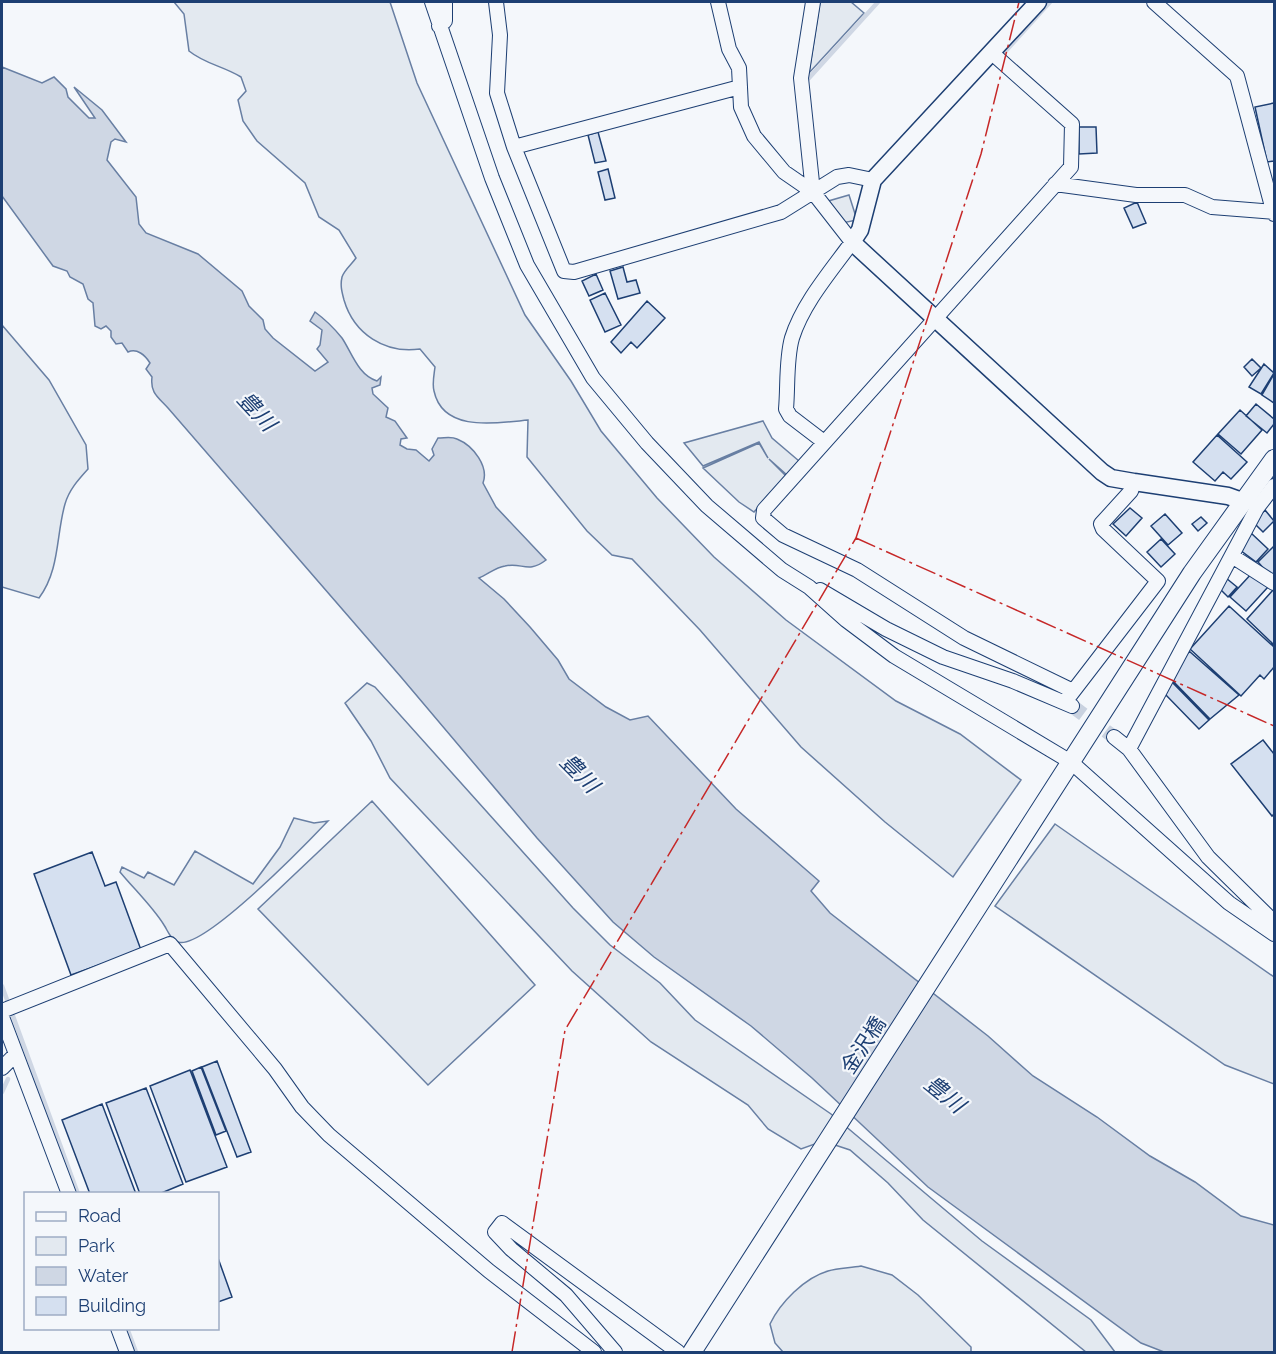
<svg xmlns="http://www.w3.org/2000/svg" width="1276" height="1354" viewBox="0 0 1276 1354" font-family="Raleway,'Noto Sans JP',sans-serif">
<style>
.green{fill:#e3e9f0;stroke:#687fa3;stroke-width:1.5}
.water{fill:#cfd7e4;stroke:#687fa3;stroke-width:1.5}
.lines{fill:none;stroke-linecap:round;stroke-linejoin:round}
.stream{stroke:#cfd7e4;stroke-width:4.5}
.building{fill:#d5e0f0;stroke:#1d3f73;stroke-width:1.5}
.minor-tunnel{stroke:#c9d2e0;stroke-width:14;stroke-dasharray:14 7;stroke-linecap:butt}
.minor-casing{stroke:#1d3f73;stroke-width:16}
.tertiary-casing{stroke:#1d3f73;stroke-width:19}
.secondary-casing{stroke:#1d3f73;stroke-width:20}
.minor{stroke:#f4f7fb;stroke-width:14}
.tertiary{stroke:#f4f7fb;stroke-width:16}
.secondary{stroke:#f4f7fb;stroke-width:18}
.power{stroke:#c62828;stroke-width:1.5;stroke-dasharray:21 4.5 3 4.5;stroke-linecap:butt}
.labels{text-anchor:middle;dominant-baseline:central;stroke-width:4.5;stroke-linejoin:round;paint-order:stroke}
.street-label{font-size:21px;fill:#1d3f73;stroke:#f4f7fb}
.water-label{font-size:22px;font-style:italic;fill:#1d3f73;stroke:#f4f7fb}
</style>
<rect width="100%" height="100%" fill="#f4f7fb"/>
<!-- green -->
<path class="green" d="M174,2H390L417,83L525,315L571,381L601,431L657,498L714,557L786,620L896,701L960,734L1021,780L953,877L885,822L801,747L700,630L632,559L612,555L587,531L527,457L528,420C497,423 443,433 434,391C432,384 434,375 435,367L420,349C385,354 354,334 344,300C342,292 340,286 342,277C344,270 352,264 356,258L339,230L319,217L305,183L257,141L243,121L238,100L246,91L241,77C223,66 205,64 189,51L184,14Z
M820,2H851L864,13L809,73Z
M849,195L857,220L842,223L825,202Z
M2,325L49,380L86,445L88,469C78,480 69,490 65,504C56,535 60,570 39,598L2,587Z
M763,421L772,438L799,461L787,475L769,459L786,476L754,512L739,502L703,468L759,443L768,458L759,442L703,466L684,443Z
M367,683L375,687L573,908L610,945L660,983L695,1020L831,1114L982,1241L1091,1320L1115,1352H1086L923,1220L888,1183L850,1150L823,1141L801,1149L768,1129L748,1105L651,1042L572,971L390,778L371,741L345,703Z
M372,801L535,985L428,1085L258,909Z
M294,818L314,823L328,821C308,842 203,951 178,942C170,939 168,931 164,925C152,906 134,889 120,872L122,867L144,878L148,872L174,885L195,851L253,884L280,847Z
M1055,824L1274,977V1084L1225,1065L995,906Z
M861,1266L892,1275L918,1295L971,1347V1352H783L775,1343L770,1324C780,1303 804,1278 828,1271C838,1268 850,1268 861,1266Z"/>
<!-- water -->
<path class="water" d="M2,67L42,83L54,77L66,89L68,97L89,118H95L74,87L102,110L126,142L115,139L111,142L107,160L136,197L139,224L146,233L198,254L242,291L249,306L263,320L265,329L273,338L315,371L328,362L317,349L320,345L322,330L310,321L315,312C326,320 334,328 342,338C352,353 358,375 377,381L381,377L380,385L372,388L373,394L388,408L386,417L395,421L407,438L401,439L400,445L407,449L416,450L429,461L434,455L432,449L438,438C445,438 451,436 457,439C474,446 489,467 483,483L496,507L546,560C528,574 522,562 505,566C496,567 487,575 479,578L504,599L530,627L558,660L569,679L606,707L630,720L648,716L736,809L819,881L811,891L830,913L988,1036L1033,1076L1097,1117L1150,1156L1195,1182L1241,1216L1274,1225V1352H1164L1141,1343L928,1187L812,1078L751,1026L654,957L613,922L537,838L401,677L168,408C158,397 150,393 152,377L146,369L150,363C145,355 137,348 128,352L122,343L116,344L111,337V331L106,326L101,329L95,326L93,303L88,299L83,284L70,277L67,271L53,266L2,196Z"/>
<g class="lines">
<!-- stream -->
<path class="stream" d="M1003,54L1050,2
M809,78L878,2
M2,986L78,1194
M2,1092L8,1079
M127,1328L136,1352"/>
</g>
<!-- building -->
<path class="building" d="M1274,103V161L1267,162L1255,107Z
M1079,127H1096L1097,153L1079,154Z
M598,132L606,161L595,163L588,135Z
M608,169L615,198L605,200L598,172Z
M1137,202L1146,223L1133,228L1124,208Z
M623,267L627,282L636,280L640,293L618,299L610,271Z
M596,274L603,290L589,296L582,281Z
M605,293L621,325L605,332L590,300Z
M647,301L665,318L637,348L631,342L621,353L611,342Z
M1252,359L1261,368L1252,376L1244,367Z
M1264,364L1274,373L1261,394L1249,387Z
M1274,374V403L1262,395Z
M1256,404L1274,419V424L1267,433L1246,416Z
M1240,410L1262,430L1241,454L1218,434Z
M1217,435L1247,462L1231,479L1223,472L1215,481L1193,462Z
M1130,508L1142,518L1126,536L1113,524Z
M1265,510L1274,521L1263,532L1253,522Z
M1165,514L1182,533L1168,545L1151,526Z
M1201,517L1207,523L1198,531L1192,524Z
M1251,533L1268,549L1256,562L1240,550Z
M1161,539L1175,554L1161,567L1147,552Z
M1274,546V575L1272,578L1258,562Z
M1253,572L1268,587L1246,611L1230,597Z
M1226,578L1237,587L1228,597L1218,587Z
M1274,589V645L1247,619Z
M1229,606L1274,647V667L1264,679L1260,675L1241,696L1190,649Z
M1189,651L1239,695L1210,719L1171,679Z
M1171,681L1209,720L1199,729L1163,692Z
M1263,740L1274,754V814L1272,816L1231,764Z
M92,852L105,886L116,882L141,950L71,975L34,874Z
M217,1061L251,1152L237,1157L202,1067Z
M201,1067L226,1131L216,1135L192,1071Z
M190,1070L227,1167L186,1182L150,1086Z
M146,1088L183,1184L159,1194H140L106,1103Z
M102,1104L136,1194H90L62,1120Z
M218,1258L232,1297L218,1302Z"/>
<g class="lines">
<!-- minor-tunnel -->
<path class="minor-tunnel" d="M1072,706L1114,737"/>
<defs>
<path id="minor" d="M432,2L492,178L527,265L593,378L647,443L707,506L782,570L809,587L846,620L894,656L1071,762L1229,903L1274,934
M496,2L500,35L497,93L514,147L564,271L574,272L781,212L837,177L849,175L873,180
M718,2L729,49L739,68L741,107L754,136L784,172L813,192L852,242C831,271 803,303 792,338C786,359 788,387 786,409L790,416L824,442
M813,2L801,78L813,192
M1154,2L1237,76L1274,214
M439,26L445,21V2
M992,53L1072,124L1071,167L764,510L763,518L783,535L857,570L964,638L1073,691
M514,147L740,87
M1055,184L1136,195H1185L1212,207L1274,212
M1232,556L1274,583
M820,590L886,629L943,657L1013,681L1072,706
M1068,698L1158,581L1103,529L1101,524L1131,491L1134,482
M1114,737L1129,749L1208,857L1274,922
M1129,749L1257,508L1274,486
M2,1011L170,944L275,1069L302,1107L329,1135L489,1271L594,1352
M2,1017L69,1194
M2,1068L15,1055
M118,1328L127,1352
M615,1352L566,1295L511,1249L495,1232L502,1223L678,1352"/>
<path id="tertiary" d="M1038,2L873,180L860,230L852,242L1102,472L1111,478L1134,482L1228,496L1242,501"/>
<path id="secondary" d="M692,1352L1192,573L1274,459"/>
</defs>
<!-- minor casing -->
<use href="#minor" class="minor-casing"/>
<!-- tertiary casing -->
<use href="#tertiary" class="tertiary-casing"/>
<!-- secondary casing -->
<use href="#secondary" class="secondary-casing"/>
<!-- minor -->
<use href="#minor" class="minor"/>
<!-- tertiary -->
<use href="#tertiary" class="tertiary"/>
<!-- secondary -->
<use href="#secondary" class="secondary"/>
<!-- power -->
<path class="power" d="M856,538L1274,726
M512,1352L565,1030L856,538L981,154L1019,2"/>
</g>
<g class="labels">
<!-- street labels -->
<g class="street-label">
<text transform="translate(863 1045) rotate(-57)">金沢橋</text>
</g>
<!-- water labels -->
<g class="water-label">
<text transform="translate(257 411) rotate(47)">豊川</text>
<text transform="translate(580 773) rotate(45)">豊川</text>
<text transform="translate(945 1094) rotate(39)">豊川</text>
</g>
</g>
<!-- border -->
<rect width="1276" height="1354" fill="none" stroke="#1d3f73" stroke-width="6"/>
<!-- legend -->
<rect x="24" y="1192" width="195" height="138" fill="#f4f7fb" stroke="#9eadc5" stroke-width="1.5"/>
<rect x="36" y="1212" width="30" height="9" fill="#f4f7fb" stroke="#9eadc5" stroke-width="1.5"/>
<text x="78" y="1222" font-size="18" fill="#1d3f73">Road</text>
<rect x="36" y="1237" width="30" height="18" fill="#e3e9f0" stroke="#9eadc5" stroke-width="1.5"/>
<text x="78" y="1252" font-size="18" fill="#1d3f73">Park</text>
<rect x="36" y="1267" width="30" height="18" fill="#cfd7e4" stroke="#9eadc5" stroke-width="1.5"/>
<text x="78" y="1282" font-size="18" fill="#1d3f73">Water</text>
<rect x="36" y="1297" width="30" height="18" fill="#d5e0f0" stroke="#9eadc5" stroke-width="1.5"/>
<text x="78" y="1312" font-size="18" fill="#1d3f73">Building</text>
</svg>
